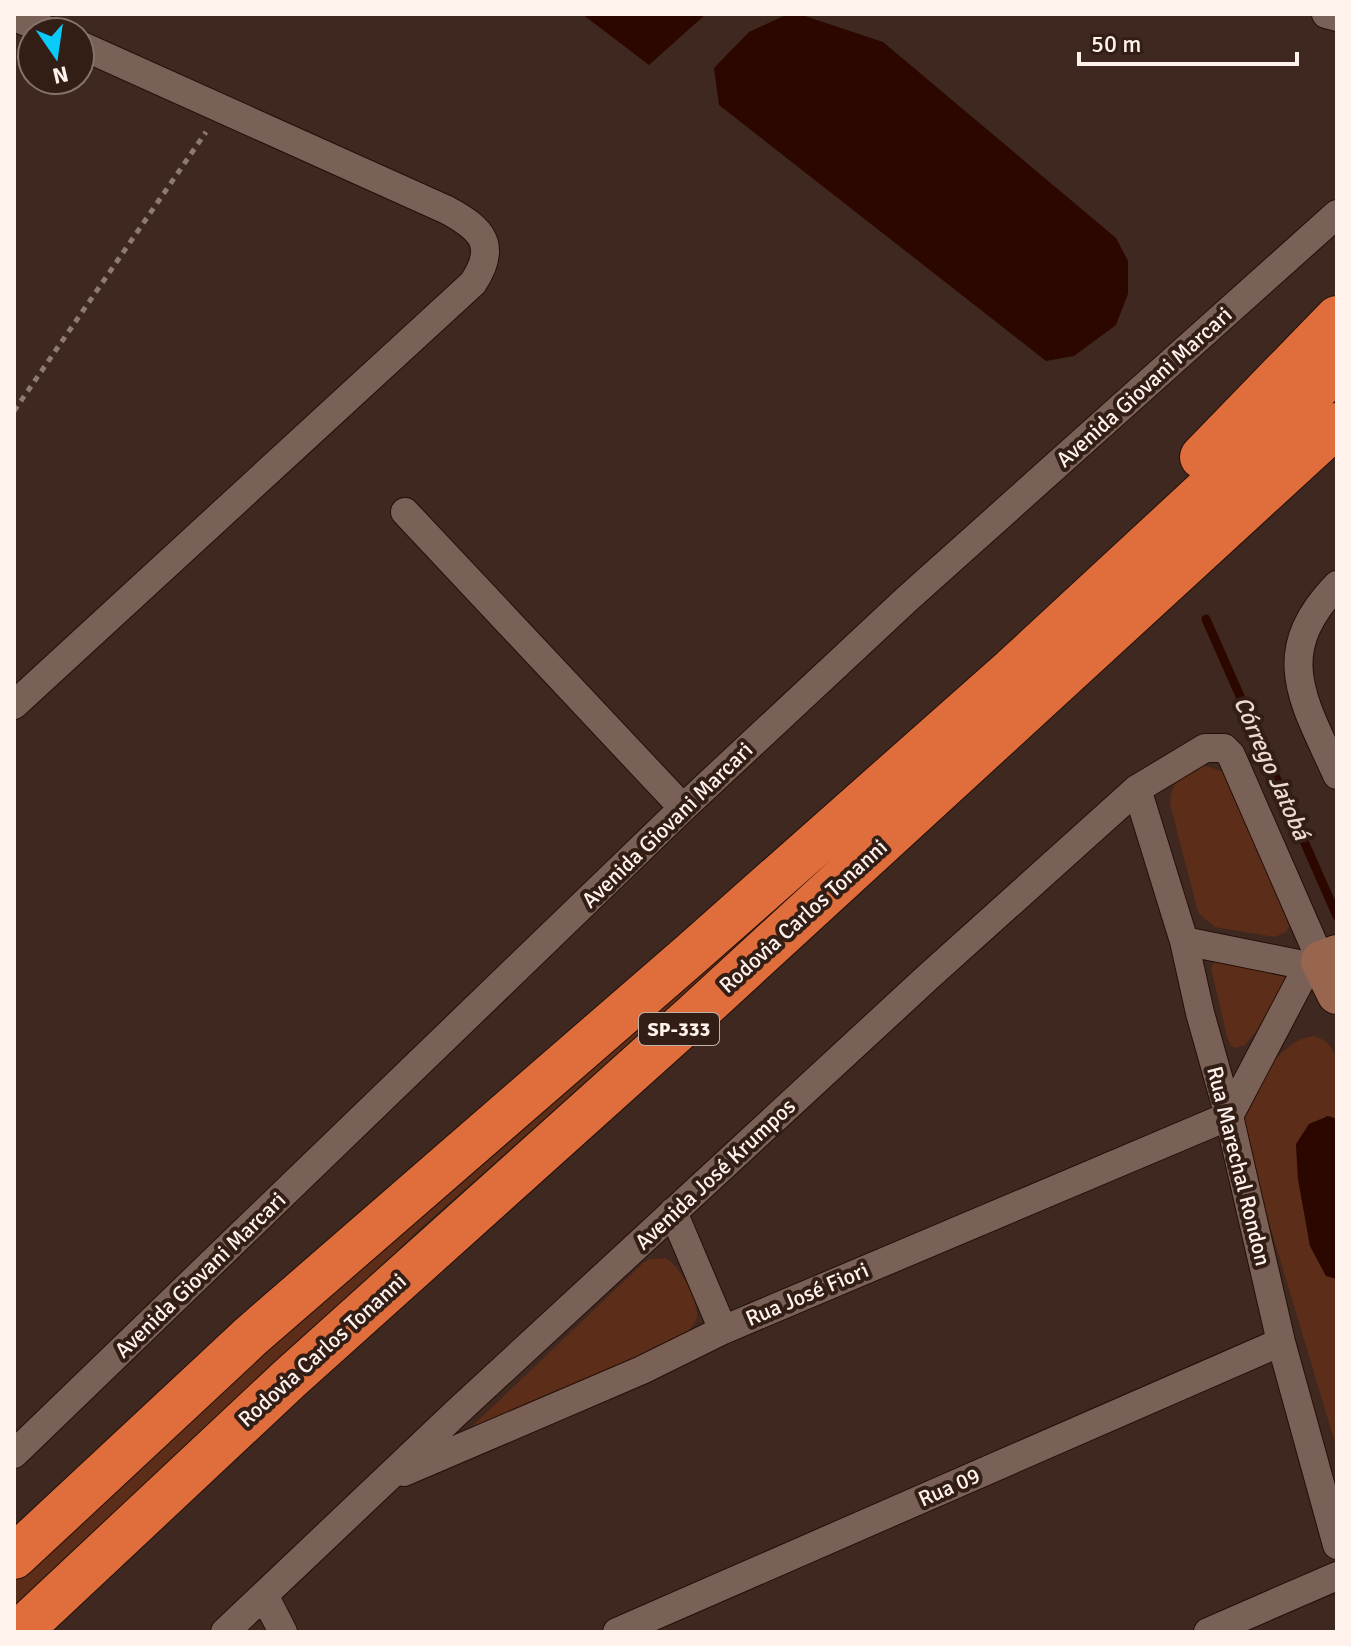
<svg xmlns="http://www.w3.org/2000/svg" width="1351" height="1646" viewBox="0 0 1351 1646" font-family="Signika,sans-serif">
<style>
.green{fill:#5c2d18}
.water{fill:#2c0700}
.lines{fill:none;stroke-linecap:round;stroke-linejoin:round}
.stream{stroke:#2c0700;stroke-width:9}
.street-casing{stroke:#241008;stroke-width:30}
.secondary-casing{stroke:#241008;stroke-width:42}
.highway-casing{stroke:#241008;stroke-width:46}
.path{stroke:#8c7a73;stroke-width:5;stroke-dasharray:6 6;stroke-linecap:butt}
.street{stroke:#7a6157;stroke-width:28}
.secondary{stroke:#98654f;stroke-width:40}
.highway{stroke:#df6e3c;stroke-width:44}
.labels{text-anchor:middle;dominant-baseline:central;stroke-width:8;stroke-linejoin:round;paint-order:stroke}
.shield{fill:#331e15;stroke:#c2b2ac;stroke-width:2}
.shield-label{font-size:20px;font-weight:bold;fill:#fff2ed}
.street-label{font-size:22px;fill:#fff2ed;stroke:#331e15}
.water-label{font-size:24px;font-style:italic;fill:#f0d9d0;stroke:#331e15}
</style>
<rect width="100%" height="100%" fill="#3e281f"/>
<!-- green -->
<path class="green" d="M1337,389V403L1187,545L694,988L425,1224L14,1615V1576Z
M1203,765L1224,772L1291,924L1286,932L1275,937L1215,927L1206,920L1198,912L1170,804C1171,778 1184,777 1203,765Z
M1216,958L1297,972L1296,983L1245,1045L1236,1048L1231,1046L1227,1037L1211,968Z
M1314,1036C1348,1045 1337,1090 1337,1119L1328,1116L1296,1145L1298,1179L1310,1246L1326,1276L1337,1279V1450L1236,1112C1254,1087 1281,1039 1314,1036Z
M666,1258C681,1268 695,1295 697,1313C698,1322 691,1328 685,1335L463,1435L643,1263L650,1259Z"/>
<!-- water -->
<path class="water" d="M582,14H706L649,65Z
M788,14H799L883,42L1116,238L1128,261V294L1116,325L1074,356L1046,361L719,105L714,68L749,32Z
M1328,1116L1337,1119V1279L1326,1276L1310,1246L1298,1179L1296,1144L1309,1124Z"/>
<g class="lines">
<!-- stream -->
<path class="stream" d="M1206,619L1337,916"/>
<defs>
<path id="street" d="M1326,14L1337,17
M14,17L52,32
M405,512L683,808
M1337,585C1270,654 1304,701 1337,775
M14,705L473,283C498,245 482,229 447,210L80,45
M1137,789L1184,941L1200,1013L1229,1116L1281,1342L1337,1545
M673,1212L723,1330
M14,1454L683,808L907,599L1337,214
M404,1472L642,1370L723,1330L1229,1116L1308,966
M264,1595L283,1632
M225,1632L457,1412L928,977L1137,789L1205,748H1224L1231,755L1321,961L1308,966L1184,941
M617,1632L1281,1342
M1208,1632L1337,1576"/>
<path id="secondary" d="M1337,955L1321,961L1337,994"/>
<path id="highway" d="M1202,457L1337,318
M14,1557L251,1336L690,955L1012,670L1337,369
M19,1632L289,1379L692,1017L1337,425"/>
</defs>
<!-- street casing -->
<use href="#street" class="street-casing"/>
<!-- secondary casing -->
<use href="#secondary" class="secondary-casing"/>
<!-- highway casing -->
<use href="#highway" class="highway-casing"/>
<!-- path -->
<path class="path" d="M14,411L206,132"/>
<!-- street -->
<use href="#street" class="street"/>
<!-- secondary -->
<use href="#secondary" class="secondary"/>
<!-- highway -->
<use href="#highway" class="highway"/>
</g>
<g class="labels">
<!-- shield labels -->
<rect class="shield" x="639" y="1013" width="80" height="32" rx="6"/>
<g class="shield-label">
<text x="679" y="1029">SP-333</text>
</g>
<!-- street labels -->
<g class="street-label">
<text transform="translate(1144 387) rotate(-42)">Avenida Giovani Marcari</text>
<text transform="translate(667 825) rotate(-44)">Avenida Giovani Marcari</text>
<text transform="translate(803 916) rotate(-42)">Rodovia Carlos Tonanni</text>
<text transform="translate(1239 1166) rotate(76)">Rua Marechal Rondon</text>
<text transform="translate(715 1174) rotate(-43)">Avenida José Krumpos</text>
<text transform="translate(200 1275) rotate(-44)">Avenida Giovani Marcari</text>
<text transform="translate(807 1294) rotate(-23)">Rua José Fiori</text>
<text transform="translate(322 1350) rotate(-42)">Rodovia Carlos Tonanni</text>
<text transform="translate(949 1487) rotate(-24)">Rua 09</text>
</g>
<!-- water labels -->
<g class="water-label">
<text transform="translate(1272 768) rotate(66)">Córrego Jatobá</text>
</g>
</g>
<!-- border -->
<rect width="1351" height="1646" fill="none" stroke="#fff2ed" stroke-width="32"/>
<!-- north arrow -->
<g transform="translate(56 56) rotate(167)"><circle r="38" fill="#331e15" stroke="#85736b" stroke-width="2"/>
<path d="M0-6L14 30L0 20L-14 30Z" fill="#0acafa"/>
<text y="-12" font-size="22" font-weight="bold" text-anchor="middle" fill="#fff2ed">N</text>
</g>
<!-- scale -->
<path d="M1079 52v12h218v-12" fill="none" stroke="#fff2ed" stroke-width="4"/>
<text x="1091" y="52" font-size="24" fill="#fff2ed" stroke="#331e15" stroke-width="6" paint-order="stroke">50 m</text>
</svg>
